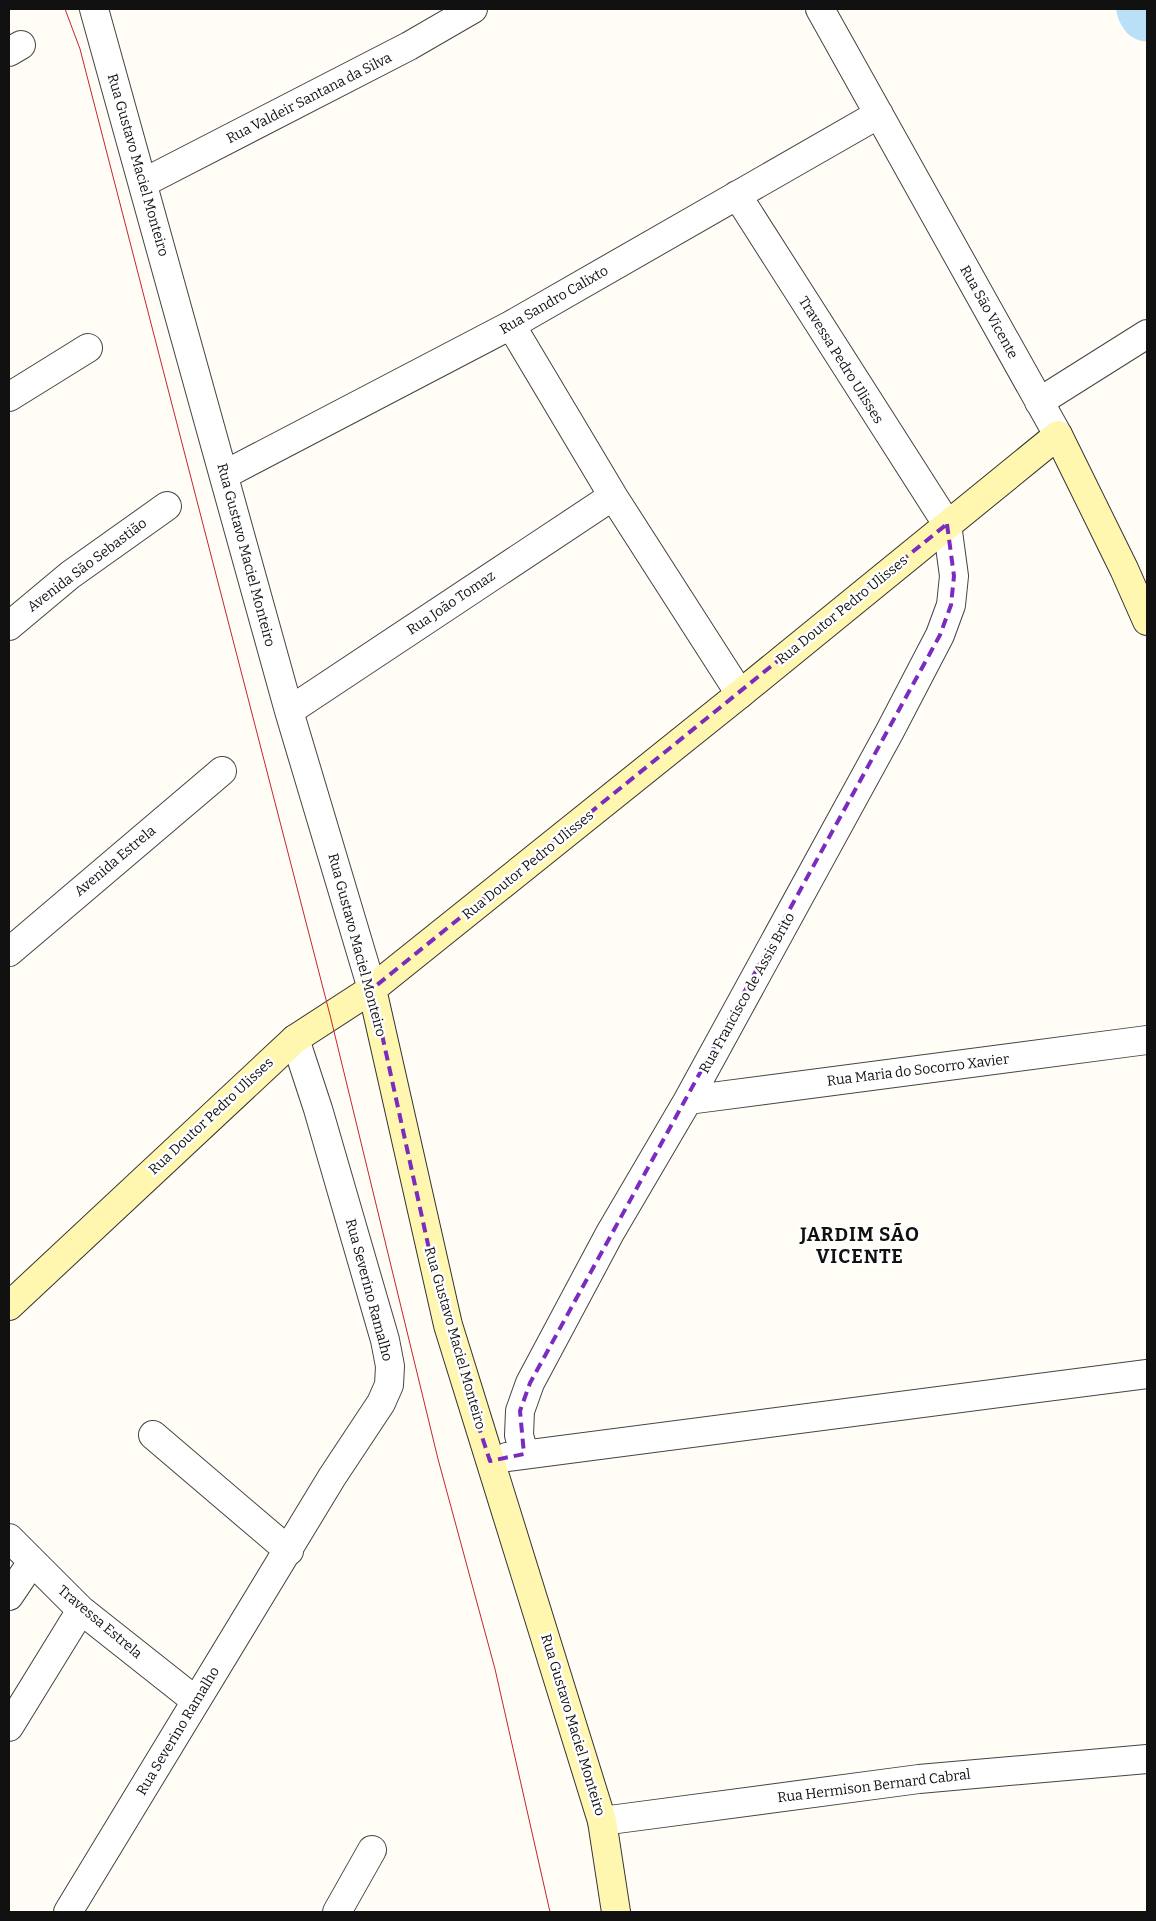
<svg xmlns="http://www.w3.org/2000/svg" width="1156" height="1921" viewBox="0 0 1156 1921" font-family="Bitter,serif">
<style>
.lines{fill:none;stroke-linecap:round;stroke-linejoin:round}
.river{stroke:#b9e0f7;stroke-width:55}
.street-casing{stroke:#444;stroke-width:30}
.secondary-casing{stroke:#333;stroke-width:30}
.street{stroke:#fff;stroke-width:28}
.secondary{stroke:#fff6b0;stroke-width:28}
.tram{stroke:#c4262e;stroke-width:1}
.marked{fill:none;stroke:#7b2cbf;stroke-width:4;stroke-dasharray:10 6;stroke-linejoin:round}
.labels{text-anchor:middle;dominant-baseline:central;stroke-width:5;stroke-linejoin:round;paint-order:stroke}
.street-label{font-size:14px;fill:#111;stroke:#fff}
.district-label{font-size:19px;font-weight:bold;letter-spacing:1px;fill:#111;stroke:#fff}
</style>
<rect width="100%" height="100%" fill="#fffdf5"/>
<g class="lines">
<!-- river -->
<path class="river" d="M1144,9L1147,14"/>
<defs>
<path id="street" d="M94,9L289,711L372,989
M820,9L1058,435
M9,52L21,45
M143,183L409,46L473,9
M511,325L613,496L740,694
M9,397L88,348
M1039,402L1147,334
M224,475L511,325L879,114
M9,626L70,575L167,506
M289,711L613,496
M9,952L222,771
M688,1100L1147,1040
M153,1435L289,1551
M524,1454L519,1435L520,1411L530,1383L610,1233L688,1100L890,731L940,635L951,605L954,576L947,524L737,195
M507,1457L1147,1374
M9,1538L81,1610L196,1701
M9,1596L32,1562
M9,1727L81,1610
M602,1821L919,1779L1147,1759
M68,1912L332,1477L381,1403L389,1385L390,1366L385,1340L318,1109L295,1039
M337,1912L372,1850"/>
<path id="secondary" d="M372,989L448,1325L602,1821L616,1912
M9,1306L295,1039L372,989L740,694L1058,435L1124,569L1147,621"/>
</defs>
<!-- street casing -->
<use href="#street" class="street-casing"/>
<!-- secondary casing -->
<use href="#secondary" class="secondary-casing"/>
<!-- street -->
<use href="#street" class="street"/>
<!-- secondary -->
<use href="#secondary" class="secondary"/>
<!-- tram -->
<path class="tram" d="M65,9L80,49L330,1015L438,1459L495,1669L550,1912"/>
</g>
<!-- marked area -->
<path class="marked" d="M947,524L954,576L951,605L940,635L530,1383L520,1411L524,1454L490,1461L463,1379L429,1249L372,989Z"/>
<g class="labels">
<!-- street labels -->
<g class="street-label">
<text transform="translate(309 98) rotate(-27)">Rua Valdeir Santana da Silva</text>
<text transform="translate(138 165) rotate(74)">Rua Gustavo Maciel Monteiro</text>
<text transform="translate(554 300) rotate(-30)">Rua Sandro Calixto</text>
<text transform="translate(989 312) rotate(61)">Rua São Vicente</text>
<text transform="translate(841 360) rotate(58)">Travessa Pedro Ulisses</text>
<text transform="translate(246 555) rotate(75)">Rua Gustavo Maciel Monteiro</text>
<text transform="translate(87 565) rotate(-37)">Avenida São Sebastião</text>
<text transform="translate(451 603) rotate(-34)">Rua João Tomaz</text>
<text transform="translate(842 610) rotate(-39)">Rua Doutor Pedro Ulisses</text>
<text transform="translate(115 861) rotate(-40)">Avenida Estrela</text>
<text transform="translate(528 865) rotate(-39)">Rua Doutor Pedro Ulisses</text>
<text transform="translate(357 945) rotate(75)">Rua Gustavo Maciel Monteiro</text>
<text transform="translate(747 993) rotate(-61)">Rua Francisco de Assis Brito</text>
<text transform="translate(918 1070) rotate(-7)">Rua Maria do Socorro Xavier</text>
<text transform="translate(211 1116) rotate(-43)">Rua Doutor Pedro Ulisses</text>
<text transform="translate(369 1290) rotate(75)">Rua Severino Ramalho</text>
<text transform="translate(455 1338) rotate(74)">Rua Gustavo Maciel Monteiro</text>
<text transform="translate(100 1622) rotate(40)">Travessa Estrela</text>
<text transform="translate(573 1725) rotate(73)">Rua Gustavo Maciel Monteiro</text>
<text transform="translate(178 1731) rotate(-59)">Rua Severino Ramalho</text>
<text transform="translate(874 1786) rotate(-7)">Rua Hermison Bernard Cabral</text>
</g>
<!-- district labels -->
<g class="district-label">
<text x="860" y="1234">JARDIM SÃO<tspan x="860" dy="22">VICENTE</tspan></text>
</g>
</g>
<!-- border -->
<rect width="1156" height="1921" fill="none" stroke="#111111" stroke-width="20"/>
</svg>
